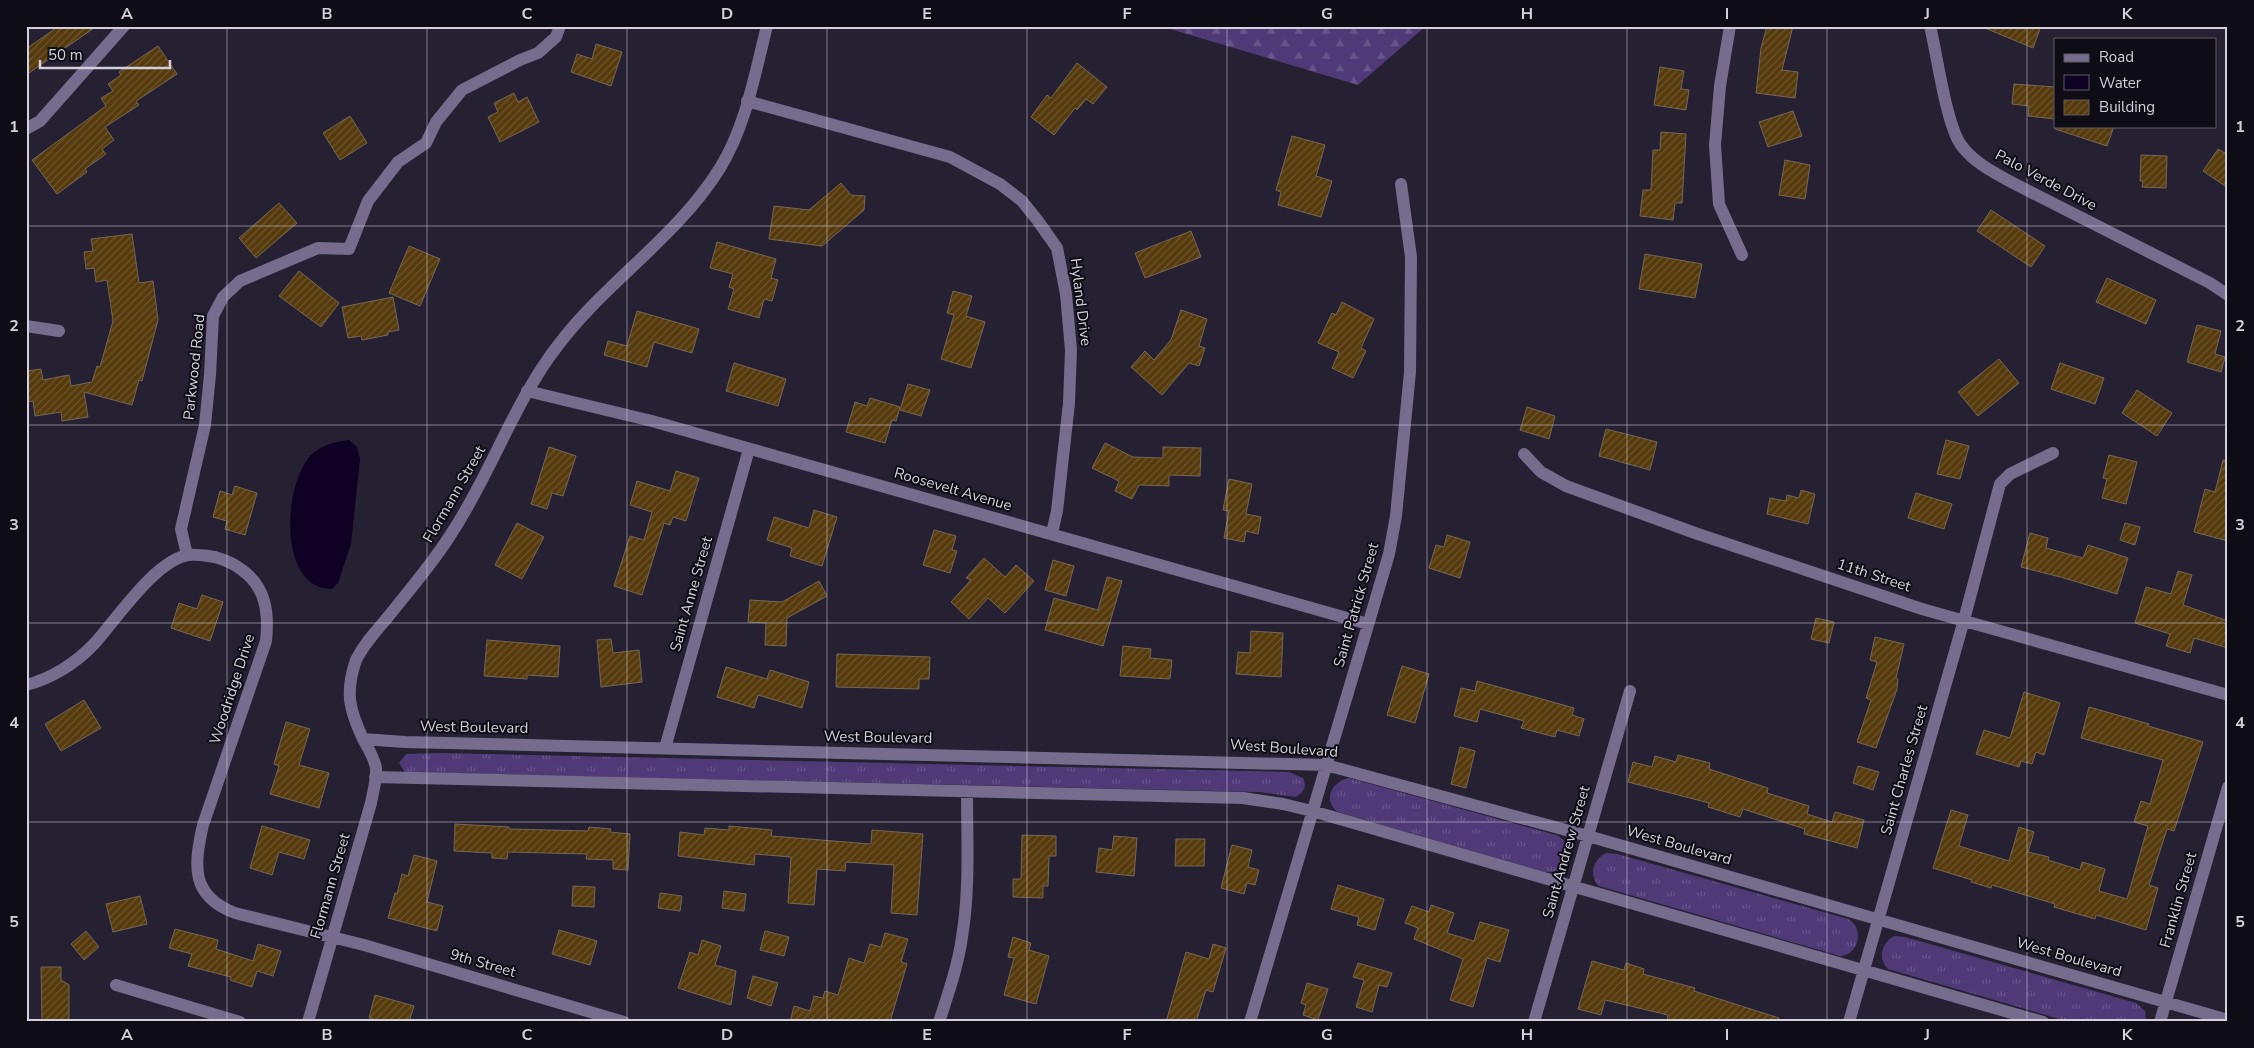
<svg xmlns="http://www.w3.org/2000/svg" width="2254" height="1048" viewBox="0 0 2254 1048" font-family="'Nunito Sans',sans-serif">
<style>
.grass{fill:url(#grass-tufts)}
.forest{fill:url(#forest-firs)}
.water{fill:#0e0123}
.building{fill:url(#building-hatch);stroke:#756755}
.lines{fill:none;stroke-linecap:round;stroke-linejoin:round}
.minor{stroke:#756c8e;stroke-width:12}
.grid{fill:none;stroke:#d3d0dc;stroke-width:1;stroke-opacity:0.55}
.labels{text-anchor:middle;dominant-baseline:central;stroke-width:4;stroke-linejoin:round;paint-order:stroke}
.street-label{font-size:15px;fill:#d3d0dc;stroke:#0e0c14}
.neatline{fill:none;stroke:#d3d0dc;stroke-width:2}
.grid-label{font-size:16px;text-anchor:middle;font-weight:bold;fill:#d3d0dc}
</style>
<defs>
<pattern id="grass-tufts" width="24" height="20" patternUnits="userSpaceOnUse" patternTransform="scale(1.25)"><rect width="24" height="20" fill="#4f3a77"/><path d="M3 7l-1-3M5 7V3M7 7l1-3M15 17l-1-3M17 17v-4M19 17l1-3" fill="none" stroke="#67558a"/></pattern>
<pattern id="forest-firs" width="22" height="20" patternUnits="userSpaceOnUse" patternTransform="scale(1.25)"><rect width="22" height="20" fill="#4f3a77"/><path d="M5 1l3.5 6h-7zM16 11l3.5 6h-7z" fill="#67558a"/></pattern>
<pattern id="building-hatch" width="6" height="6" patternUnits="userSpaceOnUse" patternTransform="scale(1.25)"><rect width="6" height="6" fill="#563a0c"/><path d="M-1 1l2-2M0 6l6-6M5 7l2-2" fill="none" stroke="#6d552f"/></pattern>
</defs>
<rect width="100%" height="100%" fill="#262132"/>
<!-- grass -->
<path class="grass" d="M441,753L1289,772L1303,778C1307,787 1304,792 1296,797L1260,792L405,772L399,763L406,754Z
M1349,778L1556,835C1579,846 1573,874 1545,872L1338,812C1322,800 1332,781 1349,778Z
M1606,853L1617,854L1848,919C1865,928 1859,955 1840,956L1599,886C1588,875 1593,860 1606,853Z
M1894,936L1905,937L2136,1003L2145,1011L2146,1022H2070L1888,969C1877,958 1882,943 1894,936Z"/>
<!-- forest -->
<path class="forest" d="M1160,26H1426L1358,85Z"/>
<!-- water -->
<path class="water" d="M349,440L357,447L360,459L351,544L338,583L332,589C275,590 283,473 316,451C326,444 338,441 349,440Z"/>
<!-- building -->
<path class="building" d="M59,26H97L26,75V49Z
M1767,26H1793L1782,70L1798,72L1795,98L1756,93L1761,48Z
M1980,26H2041L2033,48Z
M596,44L622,52L611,86L571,72L577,54L592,59Z
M158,46L177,74L136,101L139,105L105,127L114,140L102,149L106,154L85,169L87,172L57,194L32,160L106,106L101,98L113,91L108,84L121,75L119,72Z
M1077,63L1107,87L1093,104L1086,99L1077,110L1075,108L1054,135L1031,117L1047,95L1051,98Z
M1660,67L1684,71L1681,89L1689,90L1686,110L1654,105Z
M2014,84L2055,87V119L2028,116L2029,106L2012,104Z
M514,93L518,102L527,97L539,122L500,142L488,117L498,112L494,103Z
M1793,111L1802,136L1768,147L1759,122Z
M350,116L367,143L340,160L323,133Z
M2055,126H2114L2107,146L2055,129Z
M1661,132L1686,134L1682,203H1675L1673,220L1640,216L1643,190H1651L1653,150H1660Z
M1292,136L1325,145L1316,176L1332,181L1321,217L1278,205L1281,192L1276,190Z
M2218,149L2228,155V188L2203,171Z
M2141,155L2167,156L2166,188L2142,187L2143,181H2140Z
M1785,160L1810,165L1805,199L1779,195Z
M841,183L851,195L865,196L864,210L822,246L769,239L774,206L809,210Z
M279,203L297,223L256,258L239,238Z
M1991,210L2045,246L2031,267L1977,231Z
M1191,231L1201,257L1145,278L1135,253Z
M132,234L139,283L153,281L158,320L142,381L139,380L132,405L84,392L88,417L62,421L61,412L35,416L33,401L26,402V371L41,369L43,380L69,375L71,386L92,382L97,366L100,367L113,321L107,280L96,282L94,268L86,269L84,252L93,251L91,239Z
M717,242L776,259L771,278L778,280L772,301L764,299L759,318L728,309L734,289L729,287L733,274L710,268Z
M409,246L440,259L420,306L389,293Z
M1645,254L1702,264L1695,298L1639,289Z
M299,271L339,303L321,327L279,296Z
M2107,278L2156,300L2146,324L2096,302Z
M953,291L972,296L966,316L985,322L971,368L941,359L954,315L947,313Z
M393,297L399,330L388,332V335L362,340L361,336L348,338L342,307Z
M1342,302L1374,319L1361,348L1366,351L1353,378L1332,368L1339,352L1318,343L1332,313L1336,315Z
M1181,310L1207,319L1199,346L1205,348L1199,366L1189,363L1162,395L1131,367L1145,351L1154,360L1171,340Z
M637,311L699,329L692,353L654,342L647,367L604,355L608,341L627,346Z
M2197,325L2221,331L2215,354L2225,357L2221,372L2187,362Z
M1999,359L2019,383L1978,416L1958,392Z
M734,363L786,379L778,406L726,391Z
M2060,363L2104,378L2095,404L2051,389Z
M908,384L930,390L921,416L900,410Z
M2137,390L2172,413L2157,436L2122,413Z
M870,398L900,407L896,421L892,420L885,443L846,432L855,402L867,406Z
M1527,407L1555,416L1549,439L1520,430Z
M1606,429L1657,442L1650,470L1599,456Z
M1946,440L1969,446L1960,479L1937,474Z
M1105,443L1133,457L1163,458V447L1201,448L1200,476L1169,475V486L1139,485L1132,499L1115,491L1119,481L1092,468Z
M549,447L576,456L563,496L552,493L547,509L531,504Z
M2109,455L2137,462L2126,504L2102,498L2107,479L2103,478Z
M2223,460L2228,461V541L2194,532L2205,489L2215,492Z
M676,471L699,478L686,521L673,517L670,525L664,523L642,595L614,586L630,536L644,540L652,512L630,505L637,481L670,491Z
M1229,479L1252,484L1246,514L1261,517L1258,534L1246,531L1244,542L1224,538L1229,511L1223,510Z
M235,486L257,493L245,535L225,529L227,521L213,517L220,491L232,495Z
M1801,490L1815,494L1808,524L1767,514L1770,498L1786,501L1787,495L1799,498Z
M1916,493L1952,504L1944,529L1908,518Z
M814,510L837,517L822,566L790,556L792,548L767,540L774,517L809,528Z
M517,523L544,537L522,579L495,565Z
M2125,523L2140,527L2135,545L2120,540Z
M934,530L956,536L952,550L957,551L950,573L923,565Z
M2030,533L2048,538L2046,548L2083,558L2088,545L2128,558L2117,594L2064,578L2021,567Z
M1447,535L1470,542L1460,578L1429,568L1436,545L1444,547Z
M984,558L1005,577L1016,565L1034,581L1005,613L988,598L969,619L951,602L971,580L966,578Z
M1053,560L1074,566L1066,596L1045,590Z
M2178,571L2192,575L2183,605L2228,621V648L2194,638L2190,653L2166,646L2170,634L2135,623L2146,587L2171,594Z
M1107,577L1122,581L1103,646L1045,630L1054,598L1098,610Z
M819,581L827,596L787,618L786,646L765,645L766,623L748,622L750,600L782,602Z
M202,595L223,602L210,641L171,628L179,603L197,609Z
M1816,618L1834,622L1829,643L1811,639Z
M1251,631L1283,633L1281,677L1236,674L1238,652L1250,653Z
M1875,637L1904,644L1896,678L1898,679L1897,689L1876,748L1857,742L1871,700L1866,698L1877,662L1870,660Z
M611,639L613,653L639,650L642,682L601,687L597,640Z
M487,640L560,646L558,677L527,675V679L484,676Z
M1123,646L1151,649L1150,658L1172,660L1170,679L1120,676Z
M837,654L930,657L929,679H919V689L836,687Z
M1402,666L1429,674L1415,723L1387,715Z
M726,667L767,679L770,670L809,682L802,708L758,695L754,708L717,697Z
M1477,681L1574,708L1572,715L1584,719L1579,736L1557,730L1555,737L1521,728L1524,721L1480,709L1477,722L1454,716L1461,688L1475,691Z
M2024,692L2060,703L2044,755L2036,752L2032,764L2021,761L2019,767L1976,754L1984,730L2010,738Z
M84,700L101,728L61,751L45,724Z
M2089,707L2149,724L2148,726L2203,742L2174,831L2167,829L2149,885L2158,888L2146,930L2096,915L2095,919L2054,907L2055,904L1992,885L1991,888L1971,882L1972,880L1933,868L1951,810L1968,815L1959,846L2009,861L2019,827L2034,832L2028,852L2049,857L2048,860L2080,870L2082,862L2105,869L2099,891L2127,899L2148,826L2134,822L2141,801L2150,804L2163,760L2081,738Z
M286,722L310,729L299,765L329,773L319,808L270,794L279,766L274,764Z
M1460,747L1475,751L1466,788L1451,784Z
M1678,755L1710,763L1709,769L1768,788L1767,793L1809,806L1807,814L1832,822L1835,812L1864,820L1857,848L1804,834L1805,829L1743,809L1740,817L1708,807L1709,803L1628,782L1633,762L1652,767L1655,756L1676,762Z
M1858,766L1879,772L1873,790L1853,783Z
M455,824L509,827V829L588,831L589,827L611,829L610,832L630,834L628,870L613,869V860L586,859L587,854L508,852L507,859L492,858V853L454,851Z
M262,826L310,840L304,859L279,852L272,875L250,868Z
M729,826L772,830L771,836L871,844L872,830L923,834L917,915L891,913L894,865L846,862L845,871L817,869L814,905L788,903L791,857L755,854L754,865L678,856L680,832L704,835L705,828L729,830Z
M1022,835L1056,836V856H1049L1048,886H1043V898L1013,897V879H1021Z
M1114,836L1137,838L1134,876L1096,872L1099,848L1112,850Z
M1176,839H1205L1204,866H1175Z
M1232,845L1252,850L1248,867L1259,870L1255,885L1247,883L1244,894L1221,888Z
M414,855L437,861L427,902L443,906L437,931L388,918L395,893L397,894L402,874L408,876Z
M1338,885L1384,899L1375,930L1357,925L1359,917L1331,909Z
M573,886L595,887L594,907L572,906Z
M724,891L746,894L744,911L722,908Z
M660,893L682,896L680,911L658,908Z
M140,896L147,924L113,932L106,904Z
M1431,905L1454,913L1447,933L1474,941L1480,922L1509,930L1500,962L1487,958L1473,1007L1450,1000L1463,959L1414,939L1418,928L1405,923L1412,906L1429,912Z
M175,929L218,940L216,949L253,961L258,944L281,951L273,976L257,971L252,987L230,980L231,977L188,966L192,954L169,948Z
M559,930L597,941L590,965L552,954Z
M86,931L99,947L84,960L71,944Z
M765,931L789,937L784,956L760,950Z
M885,933L908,939L901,962L907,964L890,1022H790L794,1006L810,1011L814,996L823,998L825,991L838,995L849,958L864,963L870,944L881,947Z
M1013,937L1031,943L1029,950L1049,956L1036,1004L1004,995L1014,958L1008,957Z
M702,940L721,946L715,965L736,971L731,1005L678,988L690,952L698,955Z
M1213,944L1226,948L1213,992L1206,990L1196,1022H1166L1186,952L1209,959Z
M1592,961L1624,970L1626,963L1644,969L1643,974L1695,988L1694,991L1779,1018L1778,1022H1667L1668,1015L1605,1000L1601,1015L1578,1009Z
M1358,963L1392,973L1387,987L1379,985L1372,1012L1356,1007L1364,980L1353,977Z
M41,967H61V980L69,985V1022H42Z
M753,976L778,983L771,1006L747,998Z
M1307,983L1328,989L1318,1020L1303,1015L1306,1005L1301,1003Z
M375,995L414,1006L409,1022H384L369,1018Z"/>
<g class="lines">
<!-- minor -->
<path class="minor" d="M1730,26L1720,86L1715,145L1719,204L1742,255
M1930,26C1937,54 1946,124 1961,145C1974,163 1995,173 2013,183L2210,283L2228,295
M747,101L950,157L1000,184L1022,201L1038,221L1057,248L1066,294L1071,350L1069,403L1057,511L1052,533
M26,129L40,121L124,26
M26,326L59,331
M527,391L652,421L1368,624
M1524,454L1541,472L1566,486L1695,533L1922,609L2228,695
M187,555L181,529L205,425L210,375L213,316L223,297L240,281L318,248L349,249L368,201L398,162L426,143L436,122L462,90L520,60L538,53L556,37L560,26
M26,685C51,679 76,663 94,644C116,620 156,559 189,555C197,554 207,556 215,557C225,560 234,563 242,570C266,587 269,613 266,641L203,825C194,865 190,896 235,913L364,945L624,1022
M363,739L405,742L1326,765L1588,836L2228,1020
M665,748L749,449
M375,777L1243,798L1283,804L1312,811L2043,1022
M116,985L240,1022
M308,1022L371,803C373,792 377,779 376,768C374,757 368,748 363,739C349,709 345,692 356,660C364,644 376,631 388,617C410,589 434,562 453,531C492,471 515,400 559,344C607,281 678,236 720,168C746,126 755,73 767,26
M939,1022C948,994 958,966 962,937C970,889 967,839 967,791
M1250,1022L1371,615L1389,554L1396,516L1410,372L1411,257L1401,184
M1534,1022L1630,691
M1849,1022L1964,620L2000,484L2010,474L2053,453
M2160,1022L2228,787"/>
</g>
<!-- grid -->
<path class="grid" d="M227,26V1022M427,26V1022M627,26V1022M827,26V1022M1027,26V1022M1227,26V1022M1427,26V1022M1627,26V1022M1827,26V1022M2027,26V1022M26,226H2228M26,425H2228M26,623H2228M26,822H2228"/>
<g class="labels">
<!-- street labels -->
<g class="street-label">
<text transform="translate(2046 180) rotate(28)">Palo Verde Drive</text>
<text transform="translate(1081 302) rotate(83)">Hyland Drive</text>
<text transform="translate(194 367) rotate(-84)">Parkwood Road</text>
<text transform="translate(953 489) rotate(16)">Roosevelt Avenue</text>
<text transform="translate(454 494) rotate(-60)">Flormann Street</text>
<text transform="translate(1874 575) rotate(18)">11th Street</text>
<text transform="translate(691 594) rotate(-74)">Saint Anne Street</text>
<text transform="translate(1356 605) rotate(-74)">Saint Patrick Street</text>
<text transform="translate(232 689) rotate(-72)">Woodridge Drive</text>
<text transform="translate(474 727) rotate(1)">West Boulevard</text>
<text transform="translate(878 737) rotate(1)">West Boulevard</text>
<text transform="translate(1284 748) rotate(4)">West Boulevard</text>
<text transform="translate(1904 770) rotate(-74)">Saint Charles Street</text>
<text transform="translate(1679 845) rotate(16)">West Boulevard</text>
<text transform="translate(1566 852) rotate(-74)">Saint Andrew Street</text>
<text transform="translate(330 886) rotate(-74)">Flormann Street</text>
<text transform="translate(2178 900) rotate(-74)">Franklin Street</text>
<text transform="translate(2069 957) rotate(16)">West Boulevard</text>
<text transform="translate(483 963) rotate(16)">9th Street</text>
</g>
</g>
<!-- border -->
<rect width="2254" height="1048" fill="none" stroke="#0e0c14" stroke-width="55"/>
<!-- legend -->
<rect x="2054" y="38" width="162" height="90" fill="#0e0c14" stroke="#5d5a64"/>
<rect x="2064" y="54" width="25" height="8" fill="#756c8e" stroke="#5d5a64"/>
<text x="2099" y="62" font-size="15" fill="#d3d0dc">Road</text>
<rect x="2064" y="75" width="25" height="15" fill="#0e0123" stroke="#5d5a64"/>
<text x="2099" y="88" font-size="15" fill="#d3d0dc">Water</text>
<rect x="2064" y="100" width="25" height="15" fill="url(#building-hatch)" stroke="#5d5a64"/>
<text x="2099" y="112" font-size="15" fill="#d3d0dc">Building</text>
<!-- scale -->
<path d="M40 60v8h130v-8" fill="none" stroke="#d3d0dc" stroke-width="2.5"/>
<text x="48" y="60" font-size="15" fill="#d3d0dc" stroke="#0e0c14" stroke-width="4" paint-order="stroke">50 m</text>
<rect x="28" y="28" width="2198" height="992" class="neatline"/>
<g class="grid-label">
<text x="127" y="19">A</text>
<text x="327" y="19">B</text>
<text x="527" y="19">C</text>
<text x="727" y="19">D</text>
<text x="927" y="19">E</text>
<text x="1127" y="19">F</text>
<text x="1327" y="19">G</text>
<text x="1527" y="19">H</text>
<text x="1727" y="19">I</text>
<text x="1927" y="19">J</text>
<text x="2127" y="19">K</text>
<text x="14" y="132">1</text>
<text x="2240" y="132">1</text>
<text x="14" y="331">2</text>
<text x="2240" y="331">2</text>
<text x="14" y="530">3</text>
<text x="2240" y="530">3</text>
<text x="14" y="728">4</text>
<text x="2240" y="728">4</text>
<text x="14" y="927">5</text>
<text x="2240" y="927">5</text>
<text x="127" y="1040">A</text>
<text x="327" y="1040">B</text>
<text x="527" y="1040">C</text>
<text x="727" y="1040">D</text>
<text x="927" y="1040">E</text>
<text x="1127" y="1040">F</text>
<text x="1327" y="1040">G</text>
<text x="1527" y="1040">H</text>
<text x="1727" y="1040">I</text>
<text x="1927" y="1040">J</text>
<text x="2127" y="1040">K</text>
</g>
</svg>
